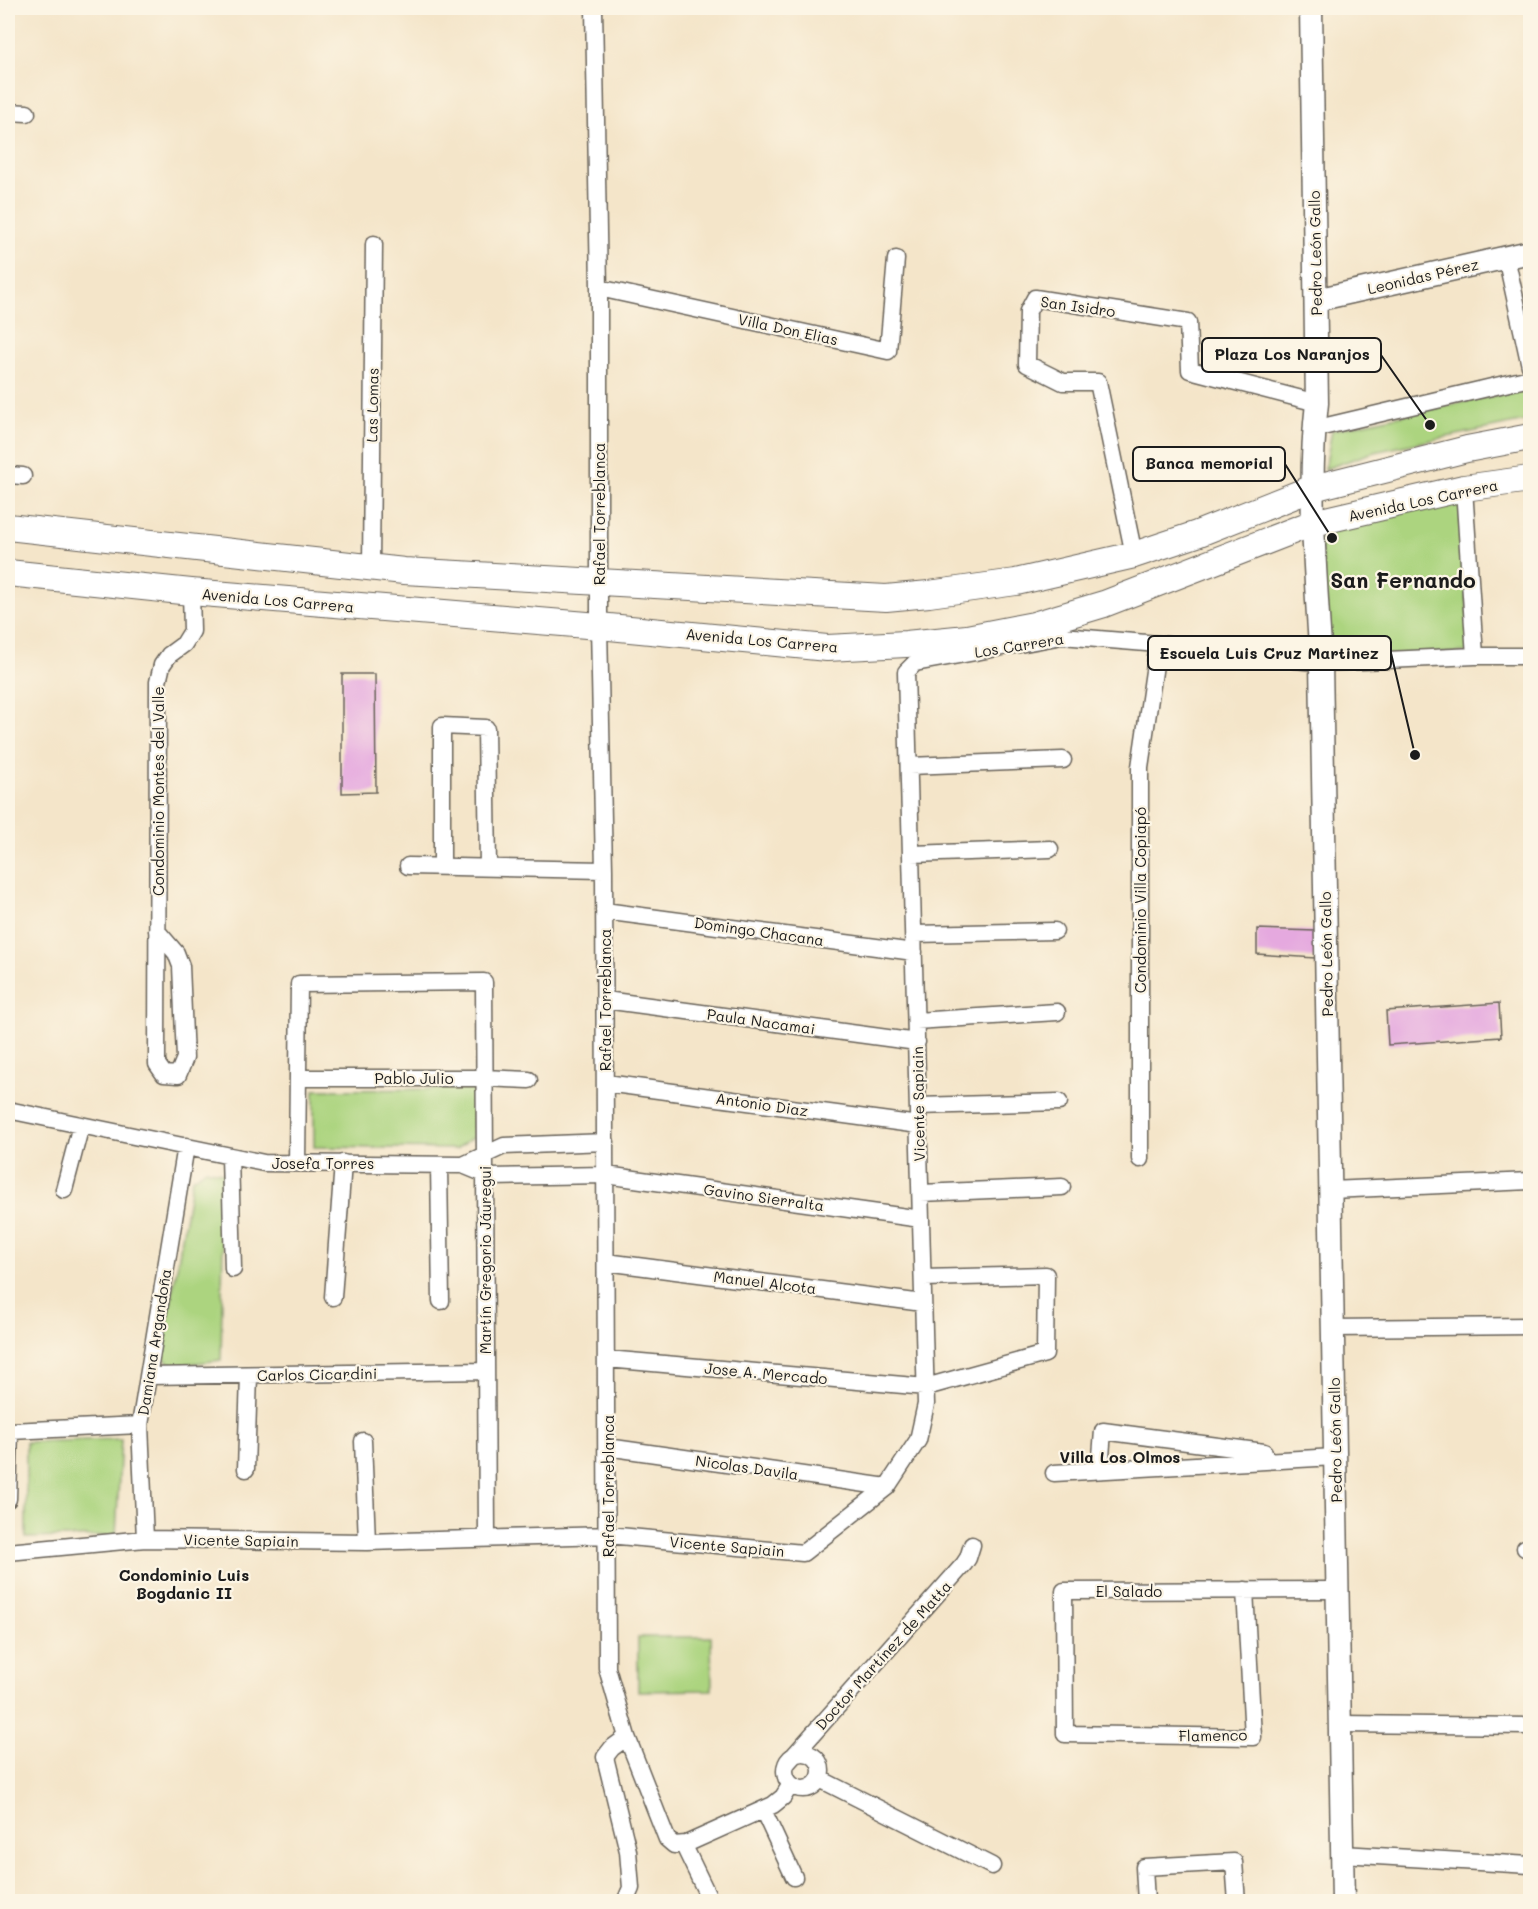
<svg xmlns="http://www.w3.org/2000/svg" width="1538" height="1909" viewBox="0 0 1538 1909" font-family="Mali,sans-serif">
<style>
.green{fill:#acd47f;stroke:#64784e;stroke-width:1.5}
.building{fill:#e5a9df}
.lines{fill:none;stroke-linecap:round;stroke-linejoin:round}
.street-casing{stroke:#686259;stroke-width:19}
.secondary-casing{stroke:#686259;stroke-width:25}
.primary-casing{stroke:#686259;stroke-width:28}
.street{stroke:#fff;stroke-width:16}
.secondary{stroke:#fff;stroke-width:22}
.primary{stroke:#fff;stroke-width:26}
.labels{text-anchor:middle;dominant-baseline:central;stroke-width:4.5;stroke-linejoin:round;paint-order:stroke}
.street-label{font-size:15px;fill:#1c1c1c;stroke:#fcf5e5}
.neighbourhood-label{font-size:16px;font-weight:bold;fill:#1c1c1c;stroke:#fcf5e5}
.district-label{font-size:21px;font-weight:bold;fill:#1c1c1c;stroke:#fcf5e5}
.leader{fill:none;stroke:#1c1c1c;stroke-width:2}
.callout-dot{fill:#1c1c1c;stroke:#fcf5e5;stroke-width:2}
.callout{fill:#fcf5e5;stroke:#1c1c1c;stroke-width:2}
.callout-label{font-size:16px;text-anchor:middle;font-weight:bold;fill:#1c1c1c}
</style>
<rect width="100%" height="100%" fill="#fcf5e5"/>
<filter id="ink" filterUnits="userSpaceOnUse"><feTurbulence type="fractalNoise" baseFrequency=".0167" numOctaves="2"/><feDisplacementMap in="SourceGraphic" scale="12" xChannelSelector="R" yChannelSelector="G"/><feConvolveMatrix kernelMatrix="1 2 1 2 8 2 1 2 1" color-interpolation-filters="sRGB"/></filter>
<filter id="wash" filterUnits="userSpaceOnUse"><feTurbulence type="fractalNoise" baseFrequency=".008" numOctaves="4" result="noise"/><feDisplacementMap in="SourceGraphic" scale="24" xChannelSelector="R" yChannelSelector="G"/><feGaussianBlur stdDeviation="1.35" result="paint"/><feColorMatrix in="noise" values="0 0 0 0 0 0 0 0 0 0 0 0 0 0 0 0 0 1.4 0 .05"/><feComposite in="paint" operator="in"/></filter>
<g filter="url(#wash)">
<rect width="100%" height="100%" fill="#f4e5c9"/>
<!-- green -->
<path class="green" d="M1525,389L1530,420L1374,452L1325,469L1332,430Z
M1460,494L1470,652L1330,658L1319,526Z
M474,1089L473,1137L456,1149L314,1147V1090Z
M206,1169L224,1173L221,1360L172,1366L162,1356L192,1179Z
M121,1439L116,1536L26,1538V1442Z
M638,1637H711L712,1690L638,1691Z"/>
<g id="blocks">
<!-- building -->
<path class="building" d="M342,674H375L376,792L342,793Z
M1257,929L1315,931V958L1257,954Z
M1499,1003L1501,1037L1388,1045L1386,1011Z"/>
</g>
</g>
<g filter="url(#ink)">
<use href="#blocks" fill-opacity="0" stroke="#686259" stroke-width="1.5"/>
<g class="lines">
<defs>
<path id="street" d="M594,8L599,288V626L604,870L607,1668L627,1737L667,1839L674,1845L686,1844L773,1805L783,1797L791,1784
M8,112L27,113
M1506,257L1530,366
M599,288L888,351L896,259
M1314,429L1530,378
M8,475L23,476
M1464,488L1475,656
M1134,555L1098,382H1063L1027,364L1028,311L1035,298L1188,322L1190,370L1317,403
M371,566L374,244
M909,766L1063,760
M912,854L1050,849
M408,866L604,870
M442,866V726L486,728L488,866
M604,911L914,952
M157,931L176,953L181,966L185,1058L178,1075L164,1074L157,1064L158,682L162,665L169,655L184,644L192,631L191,592
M914,934L1055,931
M605,1000L917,1042
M916,1021L1057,1012
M298,1078H484L529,1080
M606,1083L919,1125
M918,1106L1059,1102
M8,1110L264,1163L463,1165
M606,1142L504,1146L463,1165L492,1177L606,1175L921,1219
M230,1156L233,1269
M1140,1159V767L1158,644
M297,1163L299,984L484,982L487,1538
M439,1165L441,1301
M64,1190L81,1125
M1331,1190L1530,1181
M921,1193L1062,1187
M606,1262L923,1303
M333,1297L343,1163
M1333,1328L1530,1326
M607,1359L926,1387L1045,1354L1046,1275L923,1278
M148,1376L486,1371
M363,1441L367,1542
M607,1447L887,1487
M246,1469L249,1375
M1100,1469L1103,1431L1264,1452
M1054,1473L1335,1457
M8,1499L10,1431L140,1425
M145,1539L140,1425L186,1146
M1525,1548H1530
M8,1552L145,1539L367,1542L608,1535L803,1553L887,1487L918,1440L926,1404L906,672L915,663L1062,636L1158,644L1321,663L1475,656H1530
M1245,1590L1253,1737L1065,1734L1064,1591L1338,1590
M1340,1724L1530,1726
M785 1771a18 18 0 1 1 36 0a18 18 0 1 1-36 0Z
M788,1762L964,1564L968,1558L972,1545
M820,1779L992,1866
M763,1810L794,1877
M686,1844V1850L711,1902
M1342,1854L1530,1865
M625,1902L631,1888L628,1851L605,1757L612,1748L627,1737
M1146,1902L1144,1867L1234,1862L1237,1902"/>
<path id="secondary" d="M1311,8L1317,403C1307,489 1316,577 1321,663L1343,1902
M1316,300L1530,252"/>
<path id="primary" d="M8,527L404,571L886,598L929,594L1016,582L1134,555L1197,534L1313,488L1467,449L1530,437
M8,573L191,592L599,626L827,648L906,644L967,638L1034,625L1104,604L1313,523L1464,488L1530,479"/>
</defs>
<!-- street casing -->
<use href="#street" class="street-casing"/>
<!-- secondary casing -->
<use href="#secondary" class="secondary-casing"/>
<!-- primary casing -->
<use href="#primary" class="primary-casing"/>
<!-- street -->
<use href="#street" class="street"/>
<!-- secondary -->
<use href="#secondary" class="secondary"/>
<!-- primary -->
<use href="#primary" class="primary"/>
</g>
</g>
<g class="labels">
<!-- street labels -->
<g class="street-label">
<text transform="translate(1315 253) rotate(-91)">Pedro León Gallo</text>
<text transform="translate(1423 276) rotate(-13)">Leonidas Pérez</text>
<text transform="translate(1078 306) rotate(8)">San Isidro</text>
<text transform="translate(788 329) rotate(12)">Villa Don Elias</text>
<text transform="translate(372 405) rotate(-89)">Las Lomas</text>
<text transform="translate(1423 500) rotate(-12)">Avenida Los Carrera</text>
<text transform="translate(599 514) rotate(-90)">Rafael Torreblanca</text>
<text transform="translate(278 600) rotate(5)">Avenida Los Carrera</text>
<text transform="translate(762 640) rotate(5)">Avenida Los Carrera</text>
<text transform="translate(1019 645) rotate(-9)">Los Carrera</text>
<text transform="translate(158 791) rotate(-90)">Condominio Montes del Valle</text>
<text transform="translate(1140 900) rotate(-90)">Condominio Villa Copiapó</text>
<text transform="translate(759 931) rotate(8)">Domingo Chacana</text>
<text transform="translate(1326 954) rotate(-91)">Pedro León Gallo</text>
<text transform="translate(605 1000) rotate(-90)">Rafael Torreblanca</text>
<text transform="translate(761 1021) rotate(8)">Paula Nacamai</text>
<text x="414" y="1078">Pablo Julio</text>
<text transform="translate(762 1104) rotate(8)">Antonio Diaz</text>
<text transform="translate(918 1104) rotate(-91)">Vicente Sapiain</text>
<text x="323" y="1163">Josefa Torres</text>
<text transform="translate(764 1197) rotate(8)">Gavino Sierralta</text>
<text transform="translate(485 1260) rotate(-90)">Martín Gregorio Jáuregui</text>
<text transform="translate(765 1282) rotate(7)">Manuel Alcota</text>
<text transform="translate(154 1342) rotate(-81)">Damiana Argandoña</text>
<text transform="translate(766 1373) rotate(5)">Jose A. Mercado</text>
<text transform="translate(317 1374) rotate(-1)">Carlos Cicardini</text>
<text transform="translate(1335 1440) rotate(-91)">Pedro León Gallo</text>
<text transform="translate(747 1467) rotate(8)">Nicolas Davila</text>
<text transform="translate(608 1486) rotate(-90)">Rafael Torreblanca</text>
<text transform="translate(241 1540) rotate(1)">Vicente Sapiain</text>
<text transform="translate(727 1546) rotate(5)">Vicente Sapiain</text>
<text x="1129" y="1591">El Salado</text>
<text transform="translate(883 1655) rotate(-48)">Doctor Martínez de Matta</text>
<text transform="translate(1213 1735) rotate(-1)">Flamenco</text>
</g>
<!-- neighbourhood labels -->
<g class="neighbourhood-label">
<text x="1120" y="1456">Villa Los Olmos</text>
<text x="184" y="1574">Condominio Luis<tspan x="184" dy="18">Bogdanic II</tspan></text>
</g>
<!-- district labels -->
<g class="district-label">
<text x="1403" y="579">San Fernando</text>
</g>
</g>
<!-- callouts -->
<path class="leader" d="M1430 425L1381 355M1332 538L1285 464M1415 755L1391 653"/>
<g class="callout-dot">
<circle cx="1430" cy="425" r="6"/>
<circle cx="1332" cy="538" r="6"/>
<circle cx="1415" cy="755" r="6"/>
</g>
<g class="callout">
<rect x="1202" y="338" width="179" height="34" rx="6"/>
<rect x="1133" y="447" width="152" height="34" rx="6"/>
<rect x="1148" y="636" width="243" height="34" rx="6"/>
</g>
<g class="callout-label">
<text x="1292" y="360">Plaza Los Naranjos</text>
<text x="1209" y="469">Banca memorial</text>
<text x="1269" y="659">Escuela Luis Cruz Martinez</text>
</g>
<!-- margin -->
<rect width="1538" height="1909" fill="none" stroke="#fcf5e5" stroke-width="30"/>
</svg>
